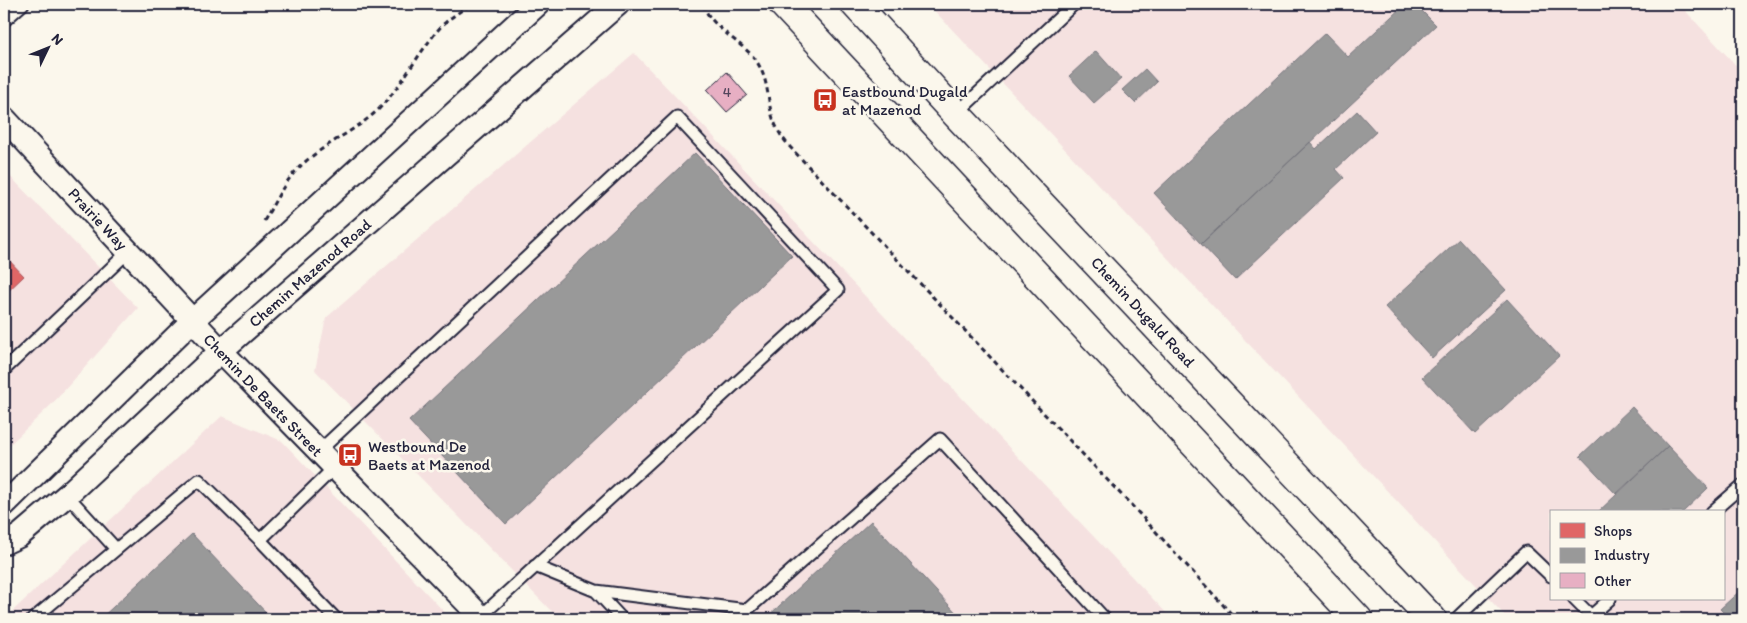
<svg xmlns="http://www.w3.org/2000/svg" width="1747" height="623" viewBox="0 0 1747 623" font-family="Itim,sans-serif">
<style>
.built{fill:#f5e1e0;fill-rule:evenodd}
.shops{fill:#e06666;stroke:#a75259}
.industry{fill:#999;stroke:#75757d}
.building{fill:#e7afc3;stroke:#22223b}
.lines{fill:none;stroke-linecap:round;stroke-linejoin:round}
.service-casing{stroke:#22223b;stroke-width:15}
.minor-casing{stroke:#22223b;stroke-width:26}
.secondary-casing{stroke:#22223b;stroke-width:31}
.path{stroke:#22223b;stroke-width:3;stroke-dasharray:5 4;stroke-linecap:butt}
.service{stroke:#fbf7ec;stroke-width:11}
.minor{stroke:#fbf7ec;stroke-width:22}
.secondary{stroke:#fbf7ec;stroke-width:28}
.labels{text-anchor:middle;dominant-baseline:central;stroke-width:5;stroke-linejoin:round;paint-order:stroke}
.number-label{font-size:14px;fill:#53455d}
.poi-label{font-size:16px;fill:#22223b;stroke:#fbf7ec;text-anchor:start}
.street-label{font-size:16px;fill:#22223b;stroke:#fbf7ec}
</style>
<rect width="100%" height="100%" fill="#fbf7ec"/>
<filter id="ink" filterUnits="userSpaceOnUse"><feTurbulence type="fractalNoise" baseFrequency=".02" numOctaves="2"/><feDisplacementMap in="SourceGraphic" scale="10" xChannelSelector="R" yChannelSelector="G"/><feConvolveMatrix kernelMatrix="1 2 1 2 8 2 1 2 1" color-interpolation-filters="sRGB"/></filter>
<g filter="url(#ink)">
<!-- built -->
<path class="built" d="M928,4H1679L1743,73V619H1508ZM1551,512H1723V599H1551Z
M634,53L1172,619H559L315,370L326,318Z
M4,170L138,308L53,403L4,450Z
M222,416L282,441L451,619H4Z"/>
<!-- shops -->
<path class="shops" d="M4,255L24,276L4,295Z"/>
<!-- industry -->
<path class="industry" d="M1405,4H1415L1436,25L1201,244L1154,193L1325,33L1348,57Z
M1096,51L1121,79L1094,103L1069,76Z
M1145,69L1157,82L1135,103L1122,90Z
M1357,111L1376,132L1336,169L1344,178L1235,280L1201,244L1310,142L1316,149Z
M695,153L792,256L506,524L409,421Z
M1459,239L1506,290L1432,358L1385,307Z
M1507,299L1559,356L1475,434L1422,377Z
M1632,407L1668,446L1616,494L1580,456Z
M1668,446L1708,488L1683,512H1598Z
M871,521L962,619H765Z
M192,534L272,619H100Z
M1743,588V619H1730L1720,609Z"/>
<!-- building -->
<path class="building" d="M727,72L747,95L727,112L707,90Z"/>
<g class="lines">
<defs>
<path id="service" d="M4,21L23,4
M956,114L1074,4
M4,370L128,252
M318,452L677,117L838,290L479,618
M334,468L260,540L335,618
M67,495L116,549
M1712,512L1743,485
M535,566L596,591L747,610L940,439L1105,619
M596,591L622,619
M1574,599L1591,616L1610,599
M33,619L199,480L260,540
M1456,619L1526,552L1551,576"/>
<path id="minor" d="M4,118L221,351L483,619
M4,505L192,321L538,4
M4,543L19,536L67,495L221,351L618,4"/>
<path id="secondary" d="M783,4L1358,619
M855,4L956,114L1432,619"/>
</defs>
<!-- service casing -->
<use href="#service" class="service-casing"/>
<!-- minor casing -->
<use href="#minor" class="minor-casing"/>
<!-- secondary casing -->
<use href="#secondary" class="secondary-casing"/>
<!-- path -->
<path class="path" d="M704,4C706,24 742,42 755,59C772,83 765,105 777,128C780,135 785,141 790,147L1135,509L1236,619
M264,221C276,200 286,178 305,162C328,142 357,130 379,109C402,85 417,55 438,30C447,19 460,12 471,4"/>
<!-- service -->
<use href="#service" class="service"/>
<!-- minor -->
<use href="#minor" class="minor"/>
<!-- secondary -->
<use href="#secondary" class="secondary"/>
</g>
</g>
<!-- icons -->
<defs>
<symbol id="bus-square" viewBox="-11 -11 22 22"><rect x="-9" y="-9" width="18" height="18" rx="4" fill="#c8321e" stroke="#fbf7ec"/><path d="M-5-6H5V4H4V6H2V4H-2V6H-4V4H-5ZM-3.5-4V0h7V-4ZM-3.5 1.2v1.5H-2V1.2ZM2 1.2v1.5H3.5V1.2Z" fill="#fff"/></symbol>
</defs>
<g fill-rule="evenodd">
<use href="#bus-square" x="811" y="86" width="28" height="28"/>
<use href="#bus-square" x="336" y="441" width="28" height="28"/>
</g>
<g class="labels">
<!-- number labels -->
<g class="number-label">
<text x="727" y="92">4</text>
</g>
<!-- poi labels -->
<g class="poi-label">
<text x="842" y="91">Eastbound Dugald<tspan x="842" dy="18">at Mazenod</tspan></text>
<text x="368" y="446">Westbound De<tspan x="368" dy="18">Baets at Mazenod</tspan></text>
</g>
<!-- street labels -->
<g class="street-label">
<text transform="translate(98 219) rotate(47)">Prairie Way</text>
<text transform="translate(310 273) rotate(-41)">Chemin Mazenod Road</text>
<text transform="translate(1143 312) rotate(47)">Chemin Dugald Road</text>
<text transform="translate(263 395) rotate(46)">Chemin De Baets Street</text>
</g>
</g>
<!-- margin -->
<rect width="1747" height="623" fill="none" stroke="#fbf7ec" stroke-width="20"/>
<rect x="10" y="10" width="1727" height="603" fill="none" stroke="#22223b" stroke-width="2" filter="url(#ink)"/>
<!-- legend -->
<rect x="1550" y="510" width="175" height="90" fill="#fbf7ec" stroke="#a4a2a5"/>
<rect x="1560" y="523" width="25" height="15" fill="#e06666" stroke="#a4a2a5"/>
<text x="1594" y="536" font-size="15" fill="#22223b">Shops</text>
<rect x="1560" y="548" width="25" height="15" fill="#999999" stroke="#a4a2a5"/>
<text x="1594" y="560" font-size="15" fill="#22223b">Industry</text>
<rect x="1560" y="573" width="25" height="15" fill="#e7afc3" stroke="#a4a2a5"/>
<text x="1594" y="586" font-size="15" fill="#22223b">Other</text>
<!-- north arrow -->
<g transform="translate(48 48) rotate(47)" stroke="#fbf7ec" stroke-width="4" paint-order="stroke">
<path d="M0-4L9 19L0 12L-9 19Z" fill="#22223b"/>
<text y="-8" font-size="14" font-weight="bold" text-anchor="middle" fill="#22223b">N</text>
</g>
</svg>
